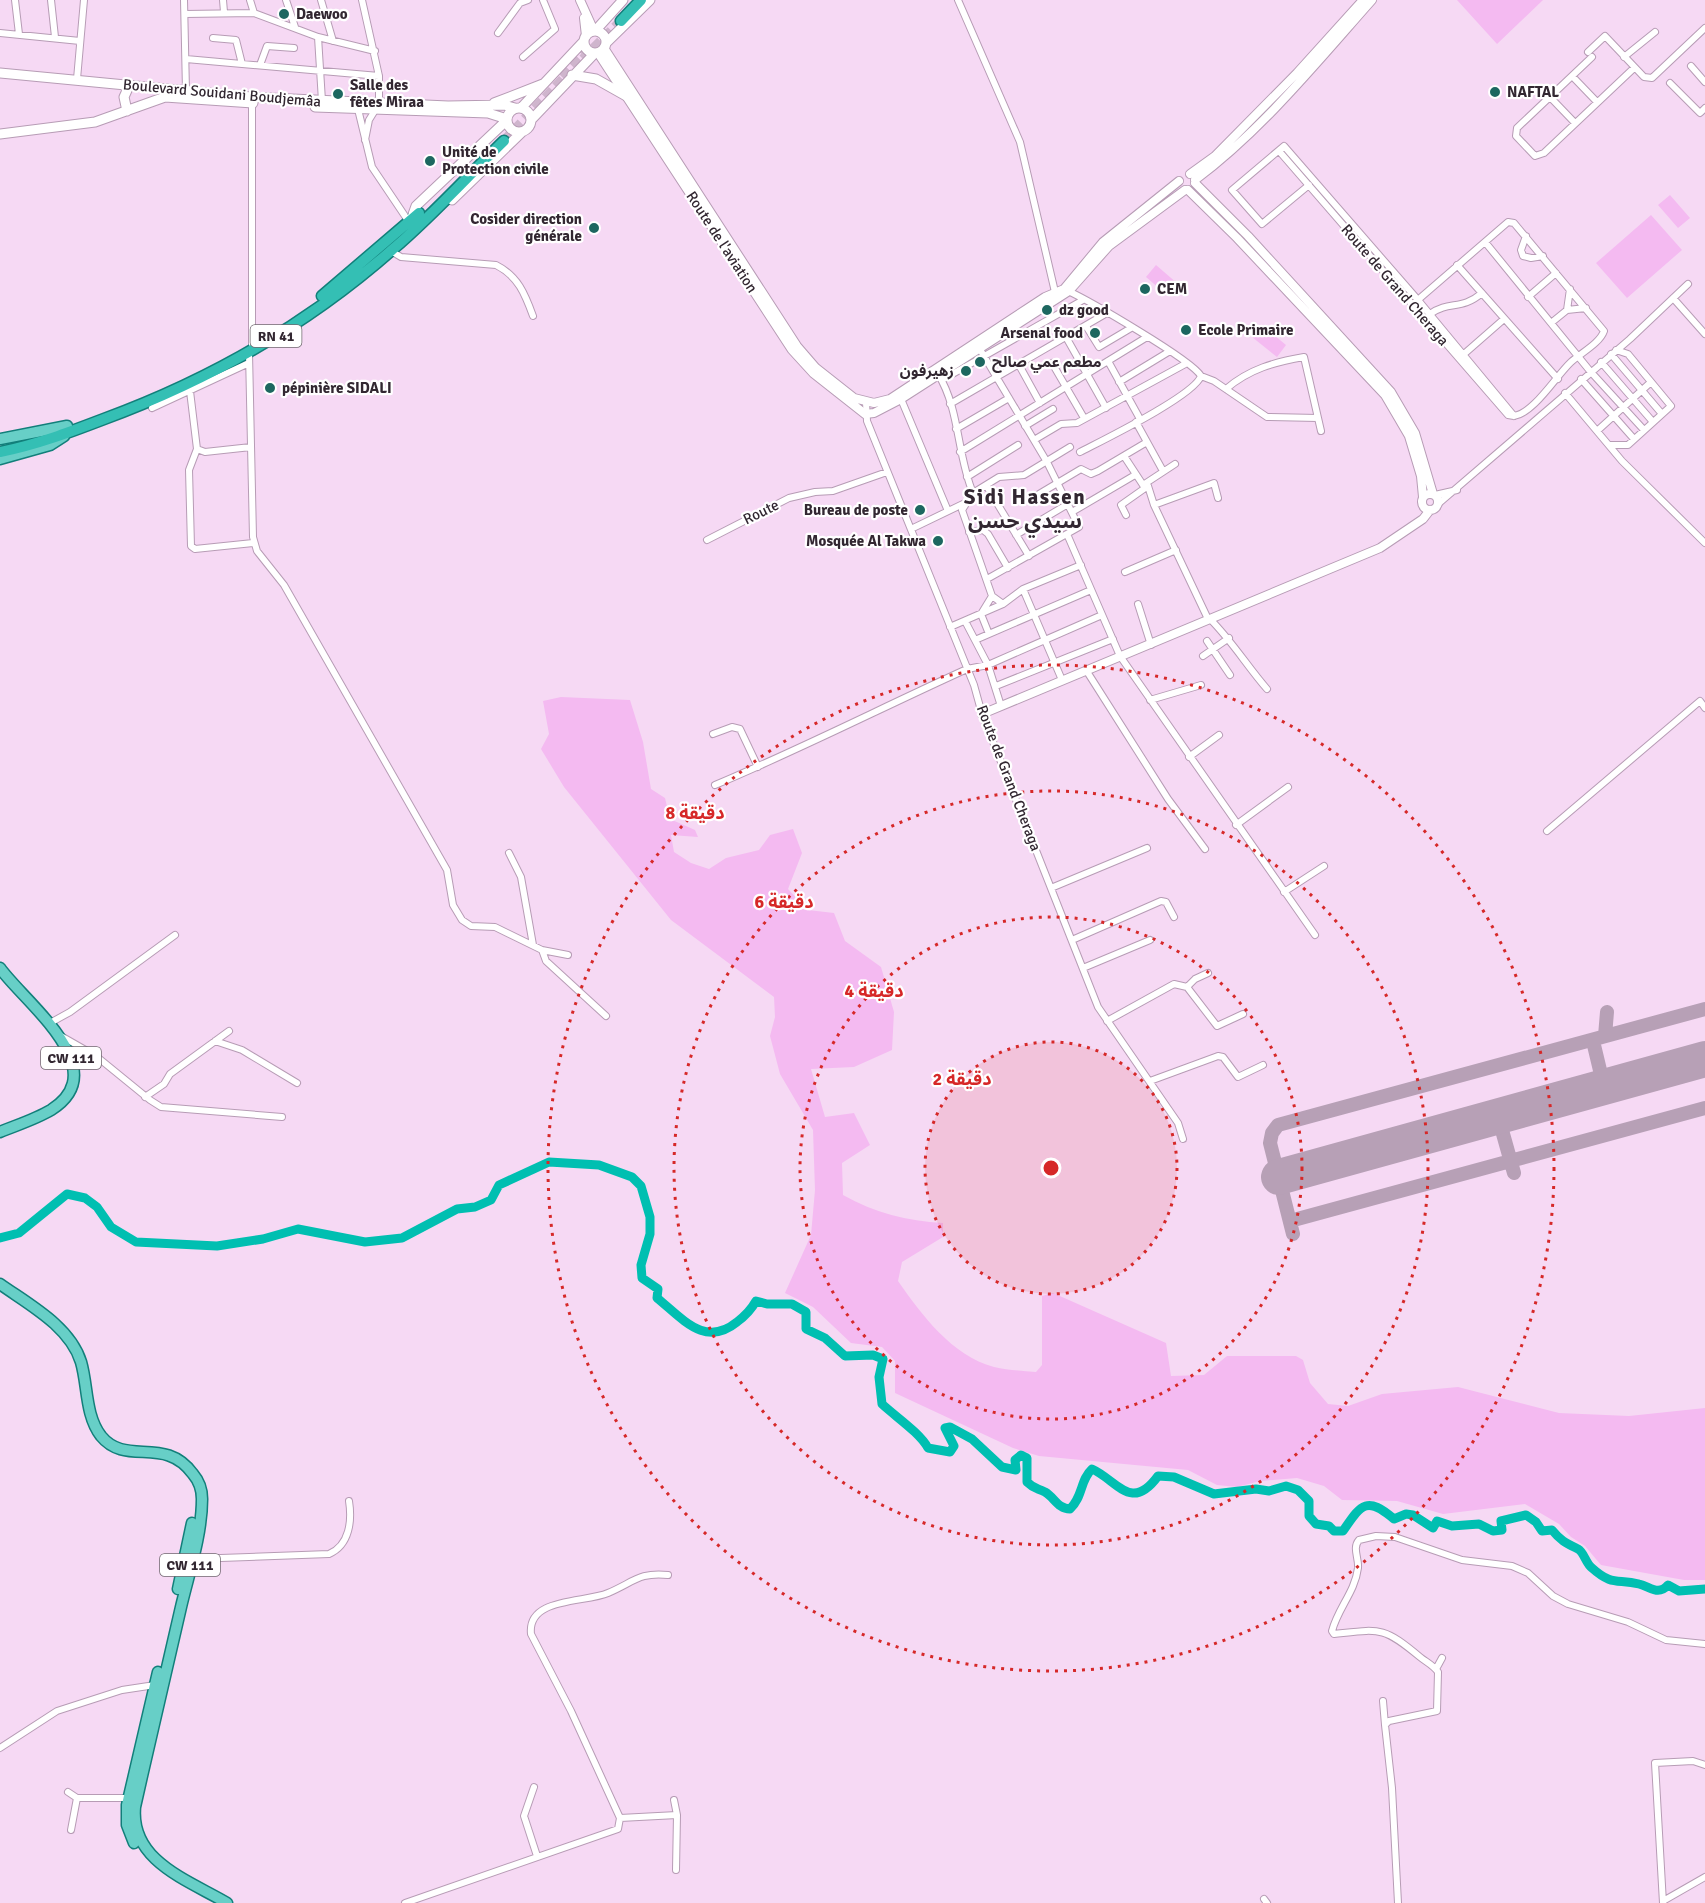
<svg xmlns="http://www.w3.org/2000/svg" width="1705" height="1903" viewBox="0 0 1705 1903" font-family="Signika,'Noto Sans Arabic',sans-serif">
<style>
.green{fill:#f4baf1}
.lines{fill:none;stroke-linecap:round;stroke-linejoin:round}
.river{stroke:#00bfb1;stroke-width:9}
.taxiway{stroke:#b7a0b6;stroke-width:14}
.runway{stroke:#b7a0b6;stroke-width:36}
.trunk-tunnel{stroke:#cfb5cd;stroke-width:10;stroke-dasharray:10 5;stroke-linecap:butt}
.minor-casing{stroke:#b79cb5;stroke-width:8}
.tertiary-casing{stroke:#b79cb5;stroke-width:10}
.secondary-casing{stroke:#b79cb5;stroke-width:11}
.primary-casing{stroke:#127f7a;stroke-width:13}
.trunk-casing{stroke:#127f7a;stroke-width:13}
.minor{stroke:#fff;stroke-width:6}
.tertiary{stroke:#fff;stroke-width:8}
.secondary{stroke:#fff;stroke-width:9}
.primary{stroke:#67cfc7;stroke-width:10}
.trunk{stroke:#34bfb4;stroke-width:10}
.ring{fill:none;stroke:#d62828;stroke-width:3;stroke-dasharray:3 6}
.poi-dot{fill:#1d6760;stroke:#fff;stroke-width:2}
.labels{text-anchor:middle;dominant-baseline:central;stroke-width:4.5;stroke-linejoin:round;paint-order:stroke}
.shield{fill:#fff;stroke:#70686f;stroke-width:1.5}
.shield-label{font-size:14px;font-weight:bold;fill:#322731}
.poi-label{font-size:15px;font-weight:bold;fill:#322731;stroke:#fff;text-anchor:start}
.street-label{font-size:15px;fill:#322731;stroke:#fff}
.district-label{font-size:21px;font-weight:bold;letter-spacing:1.5px;fill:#322731;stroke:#fff}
.centre{fill:#d62828;stroke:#fff;stroke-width:3}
.ring-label{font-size:18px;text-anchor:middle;font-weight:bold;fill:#d62828;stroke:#fff;stroke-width:4.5;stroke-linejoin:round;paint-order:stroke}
</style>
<rect width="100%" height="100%" fill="#f6d9f4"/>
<!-- green -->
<path class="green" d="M1457,0H1543L1497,44Z
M1670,195L1690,218L1678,228L1658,205Z
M1651,215L1682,250L1627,298L1596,263Z
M1156,265L1178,284L1168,296L1146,277Z
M1262,325L1286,345L1277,357L1252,337Z
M561,697L630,700L643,742L651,789L665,798L670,819L695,830L698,837L671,835L674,852L691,863L709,869L726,858L759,850L770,835L793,829L802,853L788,889L808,910L834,913L845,941L881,967L894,1012L892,1050L854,1067L811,1069L825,1117L854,1113L870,1145L842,1163L843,1195C875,1213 907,1221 943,1223V1237L902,1262L898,1281C921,1314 952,1356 994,1367C1008,1370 1022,1371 1036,1372L1042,1365V1296L1053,1293L1166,1343L1171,1376L1204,1375L1227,1356H1296L1303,1360L1310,1383L1328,1404L1348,1406L1382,1394L1458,1387L1559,1413L1629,1416L1705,1408V1580H1684L1601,1565L1585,1546L1571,1537L1559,1524L1525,1504L1443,1514L1397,1501L1342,1500L1324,1486L1297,1478L1260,1481L1237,1487L1217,1485L1188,1470L1039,1456L1013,1448L895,1393V1361L882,1347L851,1343L813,1307L785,1293L811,1235L815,1190L813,1130L780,1074L770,1036L775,1017L774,997L671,920L564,787L541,749L549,734L543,701Z"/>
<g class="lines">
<!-- river -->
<path class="river" d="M0,1238L19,1233L67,1194L85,1198L97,1207L111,1227L136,1242L217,1246L263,1239L298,1229L365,1242L402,1238L457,1209L475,1207L491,1200L499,1185L549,1162L599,1165L632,1177L641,1186L650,1217V1234L641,1265L642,1278L658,1289L657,1298C683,1319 705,1348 737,1322C745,1316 751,1310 756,1301L767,1304H792L806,1312V1329L825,1338L845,1356L873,1355L883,1359L879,1377L882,1404C896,1417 920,1433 928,1448L950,1452L954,1446L945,1428L950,1427L972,1439L1002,1467L1016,1470L1015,1460L1021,1455L1027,1458V1482C1034,1489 1037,1488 1045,1492C1054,1497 1058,1509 1070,1509C1083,1497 1080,1480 1092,1469C1117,1480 1131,1513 1158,1476L1174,1477L1214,1494L1256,1489L1269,1491L1286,1486L1298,1490L1309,1501V1516L1316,1524L1329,1526L1334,1531H1343C1361,1505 1366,1495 1394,1519L1406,1514L1413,1515L1433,1528L1437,1521L1452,1526L1479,1524L1493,1531L1502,1530L1501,1521L1526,1515L1536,1522L1542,1531L1552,1530C1561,1541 1566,1543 1578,1549C1584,1552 1586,1564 1592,1568C1613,1587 1618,1578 1639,1584C1651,1587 1658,1596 1668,1585L1679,1591L1705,1589"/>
<!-- taxiway -->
<path class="taxiway" d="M1605,1036L1607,1012
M1593,1041L1604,1087
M1498,1116L1514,1173
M1290,1221L1705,1108
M1293,1234L1270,1143L1272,1133L1278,1125L1705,1009"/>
<!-- runway -->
<path class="runway" d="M1279,1177L1705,1059"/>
<!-- trunk-tunnel -->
<path class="trunk-tunnel" d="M583,59L621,21
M560,75L585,49
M504,141L570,72"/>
<defs>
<path id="minor" d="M15,0L19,34
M51,0L55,37
M184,0L186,91
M223,0L224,12
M250,0L254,13
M286,0L295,27
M321,0L333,41
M362,0L379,76V104L369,120L365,140
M958,0L1020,142L1055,292
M185,14L254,13L318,37L375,51
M0,33L80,41
M498,33L520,3L528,0
M318,37L322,101
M213,38L236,40L242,64
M1588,52L1605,36L1644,77L1652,78L1705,28
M523,57L555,29L543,0
M1592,57L1517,128L1516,136L1535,156L1544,153L1634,68
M1624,57L1655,32
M186,59L379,76
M260,65L267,46L294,48
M1691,66L1705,82
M1572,76L1597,102
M77,79L84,0
M1670,83L1700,113L1705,108
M1550,97L1575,123
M357,105L372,167L409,222
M1279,151L1508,415L1514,416
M1309,185L1262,224L1232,190L1284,146L1418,300L1514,416
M1526,236L1521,250L1523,256L1531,258L1543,256
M1485,242L1590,371L1644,430
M391,251L401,257L496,265C518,276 525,294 533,316
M1457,265L1558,379
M1066,290C1088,300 1192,360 1201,376C1194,396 1103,440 1080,452
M1528,297L1556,273
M1673,298L1705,334
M1412,305L1508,222L1514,223L1604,331C1600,343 1581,353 1571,362C1556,376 1534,413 1514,416
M1567,310L1570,289
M1430,314C1450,300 1461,311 1482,293
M1551,323L1567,310L1586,308
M1086,326L1099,347L1131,328
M1066,337L1106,408
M252,344V103
M978,346L1047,462L1079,527L987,579
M249,353L253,537L257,551L284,585L447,870L453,905L462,920L471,926L495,927L542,950L568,955
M1464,354L1504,319
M1611,354L1662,414
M1108,361L1140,419
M1601,362L1653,422
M1052,363L1084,418
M1019,365L1040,403
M938,374C960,409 957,456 973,493L962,510L992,596L981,614L989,634
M1201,376L1214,381L1267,417L1318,418
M1581,379L1634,439
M942,380L1083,300
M1119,382L1170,351
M1226,389C1249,369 1275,362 1304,357L1321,431
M190,391L197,449L205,452L251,447
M1565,393L1622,461L1705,543
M901,399L948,511
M866,402L867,421L974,685L982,714L1098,1007L1178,1123L1183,1139
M950,404L1107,313
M152,408L249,363
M1136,422L1163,471
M1025,426L1053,409
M956,429L1009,398
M1597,431L1651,382
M1034,440L1061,424L1077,423L1187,363
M1609,445H1628L1671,406L1628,354L1616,350
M197,449L189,470L191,546L195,549L253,543
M960,452L1147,337
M1124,456L1143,485L1175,464
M967,477L1018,445
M986,485L1029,556
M973,493L999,477L1024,475L1070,447
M1039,494L1081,469L1091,474L1098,471L1147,442
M1435,495L1457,490
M1438,504L1630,339L1688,284
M1154,505L1214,483L1218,498
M1072,512L1135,475
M1126,515L1121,505L1148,486L1154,505L1208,619
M911,529L967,502
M969,532L983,530L988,534L1008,568
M1067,534L1120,656L1315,935
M1016,535L1068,504
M707,540L789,498L815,492L833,491L887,472
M1125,572L1176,550
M1023,589L1062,680
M992,596L1003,604L1023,589L1081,565
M1138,604L1151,645
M1210,619C1232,641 1247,666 1267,689
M965,621L988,665L1001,706
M950,627L1003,604
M975,640L1091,590
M1207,641L1230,675
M1203,656L1229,638
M1086,670L1168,799L1205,849
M996,686L1113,639
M1150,700L1201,685
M713,734L732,727L740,729L758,767
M1189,757L1219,735
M715,785C801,749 883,707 967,669L988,665L1102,615
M1236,825L1288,787
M1547,831L1700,701L1705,708
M509,853L521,877L533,945
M1051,888L1147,848
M1284,892L1324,866
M1072,940L1161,901L1166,902L1174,917
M542,950L546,961L606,1016
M1083,968L1150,940
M1187,987L1195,979L1208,973
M1107,1021L1174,984L1187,987L1217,1026L1243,1014
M50,1023L70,1012L175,935
M61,1036L96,1056L150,1100L161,1107L282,1117
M215,1041L242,1050L297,1083
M1150,1081L1218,1056L1223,1057L1238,1077L1263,1065
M145,1097L164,1084L170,1074L229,1031
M192,1559L329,1554C350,1545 352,1520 349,1501
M1436,1669L1442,1658
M1383,1701L1385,1725
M0,1748L57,1711L122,1690L155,1685
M534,1787L524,1816L537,1856
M68,1792L77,1798L71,1830
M77,1798H128
M620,1818L677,1815L674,1800
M676,1870L677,1815
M1264,1899L1267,1903
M1663,1901L1705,1877
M405,1903L618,1829L620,1818L571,1711L531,1634C527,1597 585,1603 608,1593C634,1582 639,1572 668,1575
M1398,1903L1392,1788L1385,1725L1389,1721L1437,1711L1438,1672C1433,1665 1426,1662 1420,1657C1383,1626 1380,1629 1334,1634L1332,1631C1338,1608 1355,1592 1358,1568C1359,1558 1352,1548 1359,1540L1376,1536L1395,1537L1462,1560L1512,1566L1528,1573L1553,1596L1568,1604L1628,1622L1666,1640L1705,1644
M1663,1903L1655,1763L1693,1761L1705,1765"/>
<path id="tertiary" d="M580,0L594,31
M584,18L586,36
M604,48L797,346L816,368L854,398L874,403L890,399L1045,297L1064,289L1103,242L1179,181
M598,53L792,350L813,373L865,414L874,413L901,399L1069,291L1109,246L1185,190
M1190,174L1215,156L1297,73L1363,0
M1195,180C1262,130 1317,62 1372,0
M1195,183L1248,236L1391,392L1415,433L1433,494
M1188,190L1237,238L1385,395L1409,436L1421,476L1423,497
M1422 502a8 8 0 1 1 16 0a8 8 0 1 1-16 0Z
M982,714L1380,548L1423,519L1430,510"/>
<path id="secondary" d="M595,31L623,0
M584 42a11 11 0 1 1 22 0a11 11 0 1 1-22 0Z
M606,43L650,0
M0,73L251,97L448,106L504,105L515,108
M572,75L596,79L628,97
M494,103L543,84
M315,107L488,113L507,119
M507 120a12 12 0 1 1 24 0a12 12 0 1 1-24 0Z
M521,108L584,41
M127,111L124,97L129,86
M532,119L595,53
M0,134L95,122L165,97L253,103
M452,200L522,132
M411,220L416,206L506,121"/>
<path id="primary" d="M0,439L67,426
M0,459L50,445L64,436
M0,968C24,1002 116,1069 51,1110C36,1119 17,1125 0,1132
M0,1284C28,1304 70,1326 81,1362C88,1386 85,1415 101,1436C126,1467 165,1435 193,1474C199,1481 202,1490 202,1499C202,1534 189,1573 181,1607C166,1673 150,1740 135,1807C130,1861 188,1880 227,1903
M178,1589L192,1523
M134,1843L127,1825V1805L158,1672"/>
<path id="trunk" d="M621,21L641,0
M322,296L419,213
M0,452C36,445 70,432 104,419C210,380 308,324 393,249C432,216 467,177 504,141"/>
</defs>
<!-- minor casing -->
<use href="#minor" class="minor-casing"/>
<!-- tertiary casing -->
<use href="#tertiary" class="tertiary-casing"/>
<!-- secondary casing -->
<use href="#secondary" class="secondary-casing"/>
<!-- primary casing -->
<use href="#primary" class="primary-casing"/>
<!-- trunk casing -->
<use href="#trunk" class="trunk-casing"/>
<!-- minor -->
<use href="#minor" class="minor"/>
<!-- tertiary -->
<use href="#tertiary" class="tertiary"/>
<!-- secondary -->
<use href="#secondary" class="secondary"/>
<!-- primary -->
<use href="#primary" class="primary"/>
<!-- trunk -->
<use href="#trunk" class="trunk"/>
</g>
<!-- distance rings -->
<circle cx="1051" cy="1168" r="126" fill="#d62828" fill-opacity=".12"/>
<g class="ring">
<circle cx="1051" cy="1168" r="126"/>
<circle cx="1051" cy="1168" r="251"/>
<circle cx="1051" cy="1168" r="377"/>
<circle cx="1051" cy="1168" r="503"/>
</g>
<!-- markers -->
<g class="poi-dot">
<circle cx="284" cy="14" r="6"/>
<circle cx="1495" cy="92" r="6"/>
<circle cx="338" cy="94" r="6"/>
<circle cx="430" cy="161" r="6"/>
<circle cx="594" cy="228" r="6"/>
<circle cx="1145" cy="289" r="6"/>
<circle cx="1047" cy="310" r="6"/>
<circle cx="1186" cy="330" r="6"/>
<circle cx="1095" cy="333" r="6"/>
<circle cx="980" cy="362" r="6"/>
<circle cx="966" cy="371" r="6"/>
<circle cx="270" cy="388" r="6"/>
<circle cx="920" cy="510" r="6"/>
<circle cx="938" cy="541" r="6"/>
</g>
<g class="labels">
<!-- shield labels -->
<g class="shield">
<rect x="250.5" y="325" width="51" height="22" rx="4.5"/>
<rect x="41" y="1047" width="60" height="22" rx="4.5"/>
<rect x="160" y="1554" width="60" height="22" rx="4.5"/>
</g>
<g class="shield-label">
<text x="276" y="336">RN 41</text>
<text x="71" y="1058">CW 111</text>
<text x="190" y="1565">CW 111</text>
</g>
<!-- poi labels -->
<g class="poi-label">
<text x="296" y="14">Daewoo</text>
<text x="350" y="85">Salle des<tspan x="350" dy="17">fêtes Miraa</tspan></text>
<text x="1507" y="92">NAFTAL</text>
<text x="442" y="152">Unité de<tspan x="442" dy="17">Protection civile</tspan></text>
<text x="582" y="219" text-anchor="end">Cosider direction<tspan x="582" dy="17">générale</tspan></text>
<text x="1157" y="289">CEM</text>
<text x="1059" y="310">dz good</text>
<text x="1198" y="330">Ecole Primaire</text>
<text x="1083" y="333" text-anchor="end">Arsenal food</text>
<text x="992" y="362">مطعم عمي صالح</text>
<text x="954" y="371" text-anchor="end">زهيرفون</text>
<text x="282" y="388">pépinière SIDALI</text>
<text x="908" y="510" text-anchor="end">Bureau de poste</text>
<text x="926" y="541" text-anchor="end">Mosquée Al Takwa</text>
</g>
<!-- street labels -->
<g class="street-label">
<text transform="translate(222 93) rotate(5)">Boulevard Souidani Boudjemâa</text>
<text transform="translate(722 242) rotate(57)">Route de l'aviation</text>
<text transform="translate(1395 285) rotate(49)">Route de Grand Cheraga</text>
<text transform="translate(761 512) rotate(-26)">Route</text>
<text transform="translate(1009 778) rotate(69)">Route de Grand Cheraga</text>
</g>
<!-- district labels -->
<g class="district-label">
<text x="1025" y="497">Sidi Hassen<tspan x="1025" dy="24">سيدي حسن</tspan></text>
</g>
</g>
<circle cx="1051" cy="1168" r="9" class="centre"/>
<g class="ring-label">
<text x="695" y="819">8 دقيقة</text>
<text x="784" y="908">6 دقيقة</text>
<text x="874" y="997">4 دقيقة</text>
<text x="962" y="1085">2 دقيقة</text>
</g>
</svg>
